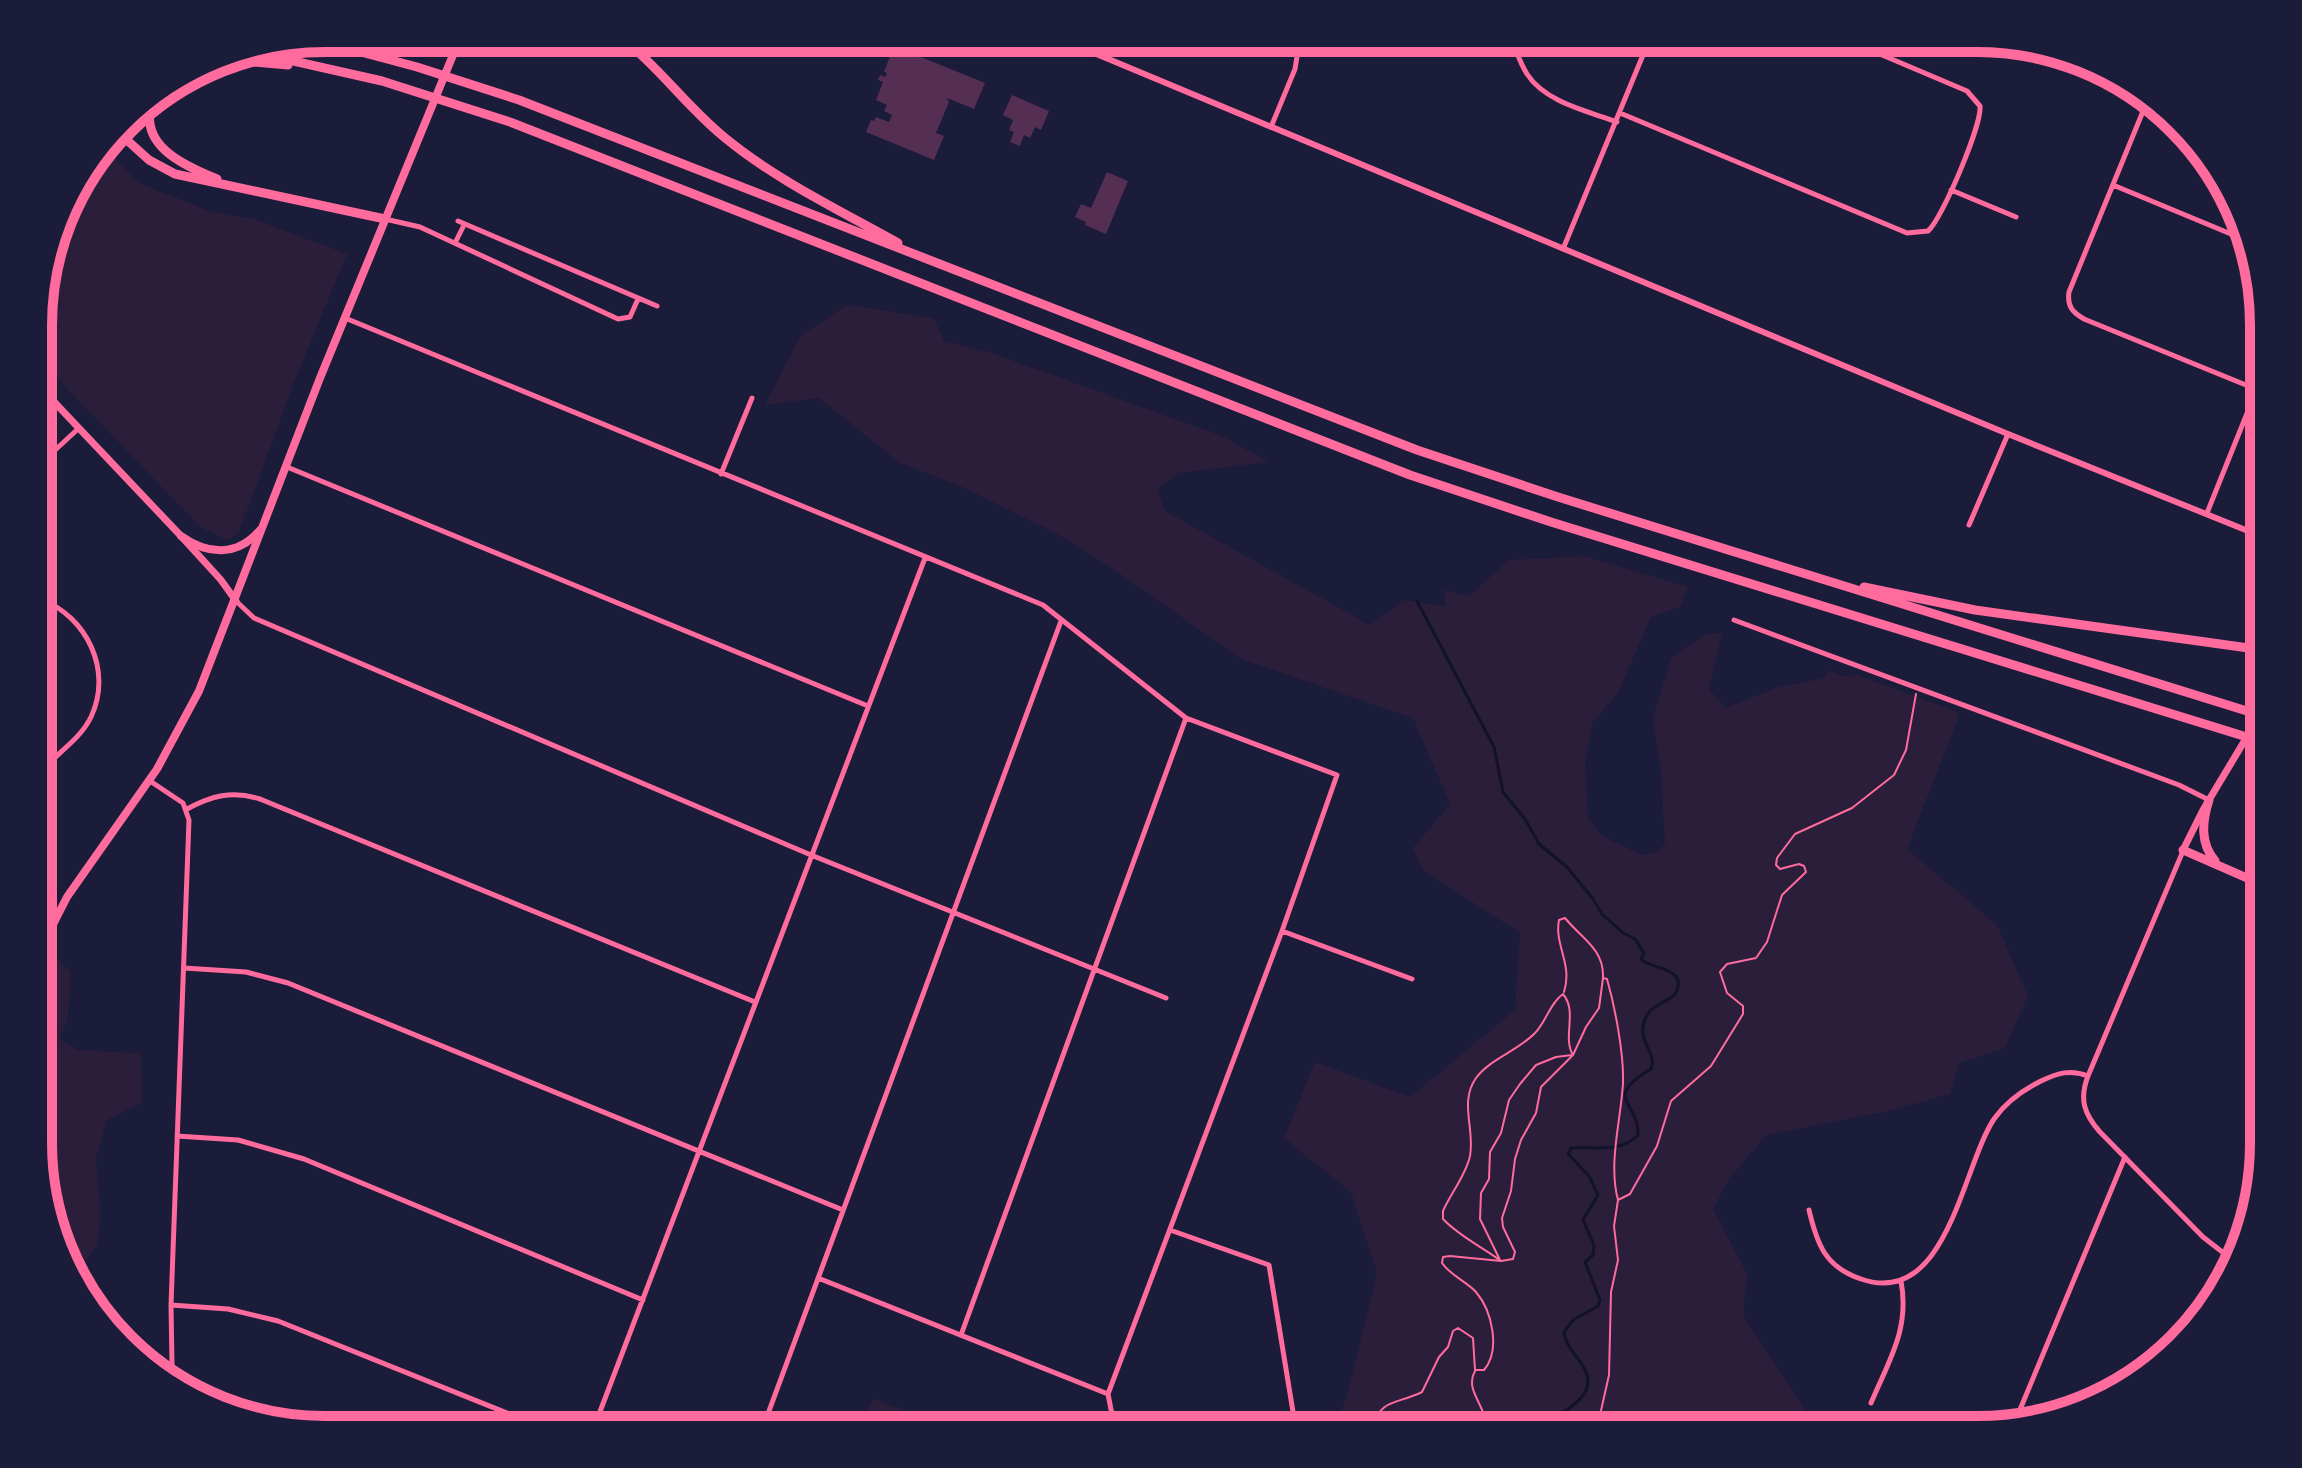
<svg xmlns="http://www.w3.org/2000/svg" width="2302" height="1468" viewBox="0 0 2302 1468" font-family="Karla,sans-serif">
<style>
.green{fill:#2a1e3b}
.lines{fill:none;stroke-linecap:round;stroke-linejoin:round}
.stream{stroke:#12122b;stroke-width:3}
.building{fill:#542f53}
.path{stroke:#ff6b9d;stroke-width:2}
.minor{stroke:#ff6b9d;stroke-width:5}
.tertiary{stroke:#ff6b9d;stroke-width:6}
.secondary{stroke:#ff6b9d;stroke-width:7}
.primary{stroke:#ff6b9d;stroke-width:8}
.motorway{stroke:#ff6b9d;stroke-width:9}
.rim{fill:none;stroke:#ff6b9d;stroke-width:10}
</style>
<rect width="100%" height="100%" fill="#1b1b3a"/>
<!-- green -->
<path class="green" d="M105,149L139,183L212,212L253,219L347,254L293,385L239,532L227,540L200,527L40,360V288L68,198Z
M847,305L934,318L944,341L989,352L1222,436L1269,462L1178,473L1158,489L1165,511L1370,625L1404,600L1445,606L1444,590L1469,596L1509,560L1584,556L1688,587L1681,606L1651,617L1618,693L1593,722L1585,761L1588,818L1602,836L1642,855L1658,852L1665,843L1661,772L1653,718L1671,658L1705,634L1722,633L1709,689L1725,708L1779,687L1824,678L1828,670L1844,676L1857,675L1956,711L1958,719L1907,849L1997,925L2028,996L2005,1048L1959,1063L1950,1094L1888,1111L1767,1135L1730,1177L1713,1209L1747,1274L1743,1315L1806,1411L1814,1429L1333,1430L1347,1396L1377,1273L1351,1192L1284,1138L1315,1062L1410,1097L1515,1010L1520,933L1423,870L1413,848L1450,804L1413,718L1241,659L1112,568L1054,532L958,485L900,463L819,398L765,405L800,336Z
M57,959L71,972L68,1016L60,1039L76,1050L141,1053L142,1102L107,1120L96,1158L101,1217L97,1246L73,1276L40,1180V1009Z
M873,1399L961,1430H860V1423Z"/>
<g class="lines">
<!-- stream -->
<path class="stream" d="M1417,601L1494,747L1503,792L1525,819L1539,844L1567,867L1593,899L1602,914L1623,933L1635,939L1644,953L1641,959C1650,969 1682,967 1678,987C1675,1005 1647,999 1643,1027C1641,1046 1657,1053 1651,1069C1601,1099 1639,1100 1638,1135C1620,1154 1594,1146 1571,1148L1568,1154L1589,1176L1598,1195L1583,1220L1594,1245L1593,1255L1585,1262L1600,1300L1598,1306L1573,1320L1564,1332C1566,1349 1578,1355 1585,1370C1597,1392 1571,1408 1555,1418L1551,1430"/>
</g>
<!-- building -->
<path class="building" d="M894,46L985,83L974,109L947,98L949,102L936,133L944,136L934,160L866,132L871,120L874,121L876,117L889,122L892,115L884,111L887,105L876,100L883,82L878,80L880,75L885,77L887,73L884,72Z
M1012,95L1049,111L1041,130L1035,127L1030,138L1024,135L1020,146L1010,142L1014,132L1009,130L1013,120L1003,115Z
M1107,172L1128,181L1106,234L1085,225L1086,222L1075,217L1081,204L1091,208Z"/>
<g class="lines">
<!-- path -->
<path class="path" d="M1564,992C1573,964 1554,945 1559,920L1565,918C1582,939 1604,949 1603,977
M1618,1200L1614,1226L1618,1260L1611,1292L1609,1375L1598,1424C1607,1430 1615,1423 1624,1430
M1500,1260L1480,1219L1481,1193L1489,1179L1490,1152L1501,1133L1509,1100L1520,1084L1536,1065L1556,1057L1572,1055
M1501,1261C1482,1247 1459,1236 1443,1219V1211C1451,1193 1466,1175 1470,1156C1475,1129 1459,1102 1476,1078C1491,1058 1518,1051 1535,1033C1546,1022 1550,1003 1563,994C1578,1012 1562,1037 1573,1055L1586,1027L1599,1008L1603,978L1607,979C1615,1007 1624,1054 1623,1083C1621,1120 1608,1163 1618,1200L1630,1194L1657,1146L1671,1101L1711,1066L1743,1014V1006L1727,993L1720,972L1727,964L1756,958L1767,942L1782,895L1806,872L1804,866L1799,864L1780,869L1776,865L1777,858L1795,834L1852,808L1894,775L1906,750L1916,694
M1475,1371C1463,1392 1491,1409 1484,1430
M1371,1430C1381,1397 1396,1405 1422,1392L1439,1357L1448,1347L1453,1331L1458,1328L1473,1338L1475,1370H1484C1501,1350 1492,1311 1476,1292C1466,1281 1451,1276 1442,1263L1443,1257L1450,1256L1501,1261L1513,1259L1515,1252L1503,1227L1502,1218L1511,1191L1515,1159L1521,1140L1536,1113L1541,1087L1573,1055"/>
<!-- minor -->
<path class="minor" d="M1511,38C1516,50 1520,63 1527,74C1545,102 1587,111 1617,122
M1078,47L1082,38
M2148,99L2069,292C2067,306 2072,312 2084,319L2263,392
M1620,113L1907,233L1928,231C1942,219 1982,125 1980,106L1967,91L1842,38
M1271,127L1295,69L1300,38
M2113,185L2243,239
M1951,190L2016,217
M385,219L420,227L618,319L630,317L638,299
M458,221L657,306
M455,243L464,225
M1563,249L1650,38
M345,318L1043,605L1186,718L1337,775L1282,931L1108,1394L1115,1430
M40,464L79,428
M287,467L868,706
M721,474L752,398
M2207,513L2256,391
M1969,525L2008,434
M40,599C87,616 113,671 91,717C80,740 55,754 40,773
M236,601L254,618L811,855L1166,998
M1734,620L2179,785L2209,800
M150,781L183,803L189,820L171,1305L172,1364L176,1387
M187,809C211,796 232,790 260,799L755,1002
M2183,851L2088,1076C2079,1099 2084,1114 2100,1132L2203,1237L2230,1258
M1282,931L1412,979
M184,968L246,972L288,983L843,1210
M177,1136L238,1140L304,1159L643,1300
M1809,1210C1817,1244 1825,1267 1861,1279C1947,1309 1962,1167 1994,1119C2006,1102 2023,1090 2041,1081C2058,1073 2070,1069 2088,1076
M1170,1230L1269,1265L1295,1424
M818,1278L1108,1394
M171,1305L228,1309L278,1321L549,1430
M961,1335L1186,718
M1871,1403C1889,1360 1910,1329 1901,1281
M2014,1424L2125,1157
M593,1430L925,558
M762,1430L1061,621"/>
<!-- tertiary -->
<path class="tertiary" d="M1058,38L2008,434L2263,537"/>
<!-- secondary -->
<path class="secondary" d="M40,387L181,536L221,580L236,601
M2183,850L2203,810L2263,710"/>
<!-- primary -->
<path class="primary" d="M181,536C208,555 237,557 260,530
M40,950L67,897L157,769L199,691L320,378L460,38"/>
<!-- motorway -->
<path class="motorway" d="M622,38C659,67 687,107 724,137C776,180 839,210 898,243
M316,40L417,67L519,100L1417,450L1558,497L2263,716
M253,52L382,81L510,122L1410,475L1551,522L2263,742
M218,59L288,65
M153,99C136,144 182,165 217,179
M118,132L149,160L175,174L385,219
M1864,587L1975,610L2263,650
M2209,800C2202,822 2200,843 2215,861
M2183,850L2263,885"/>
</g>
<!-- crop -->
<path d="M0 0H2302V1468H0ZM325 52H1977A273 273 0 0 1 2250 325V1143A273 273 0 0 1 1977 1416H325A273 273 0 0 1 52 1143V325A273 273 0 0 1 325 52Z" fill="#1b1b3a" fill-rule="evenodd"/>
<path class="rim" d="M325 52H1977A273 273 0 0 1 2250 325V1143A273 273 0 0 1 1977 1416H325A273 273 0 0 1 52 1143V325A273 273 0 0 1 325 52Z"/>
</svg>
